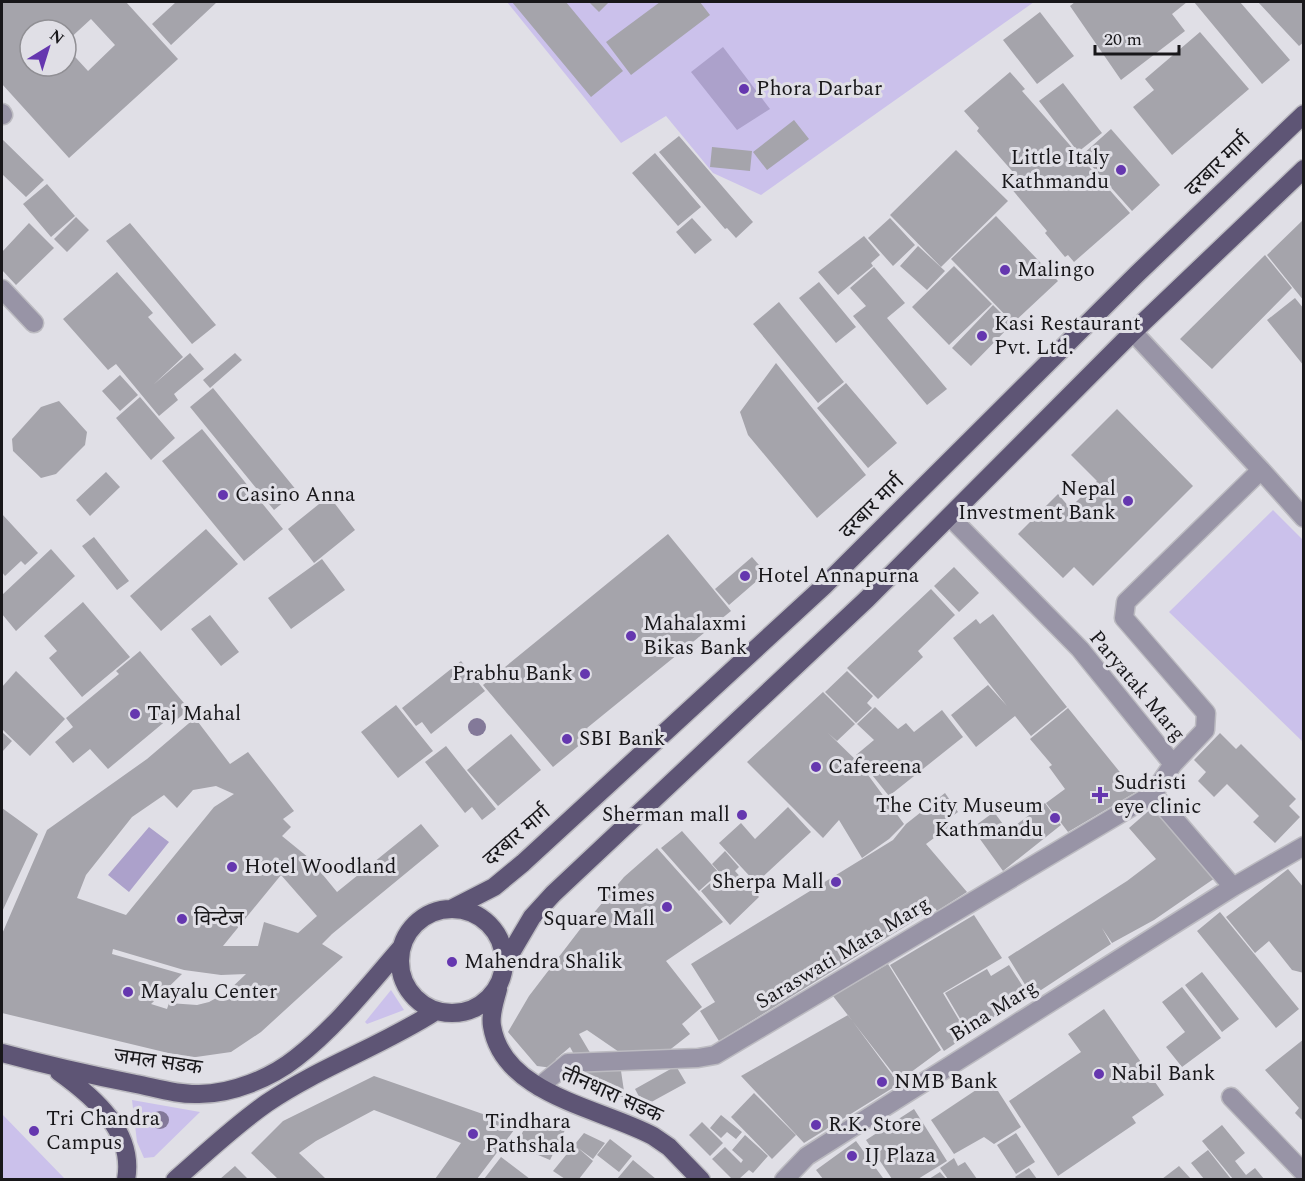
<svg xmlns="http://www.w3.org/2000/svg" width="1305" height="1181" viewBox="0 0 1305 1181" font-family="Spectral,'Noto Sans Devanagari',serif">
<style>
.green{fill:#cbc1eb}
.water{fill:#aca1cb}
.building{fill:#a5a4ab;fill-rule:evenodd}
.lines{fill:none;stroke-linecap:round;stroke-linejoin:round}
.minor-casing{stroke:#bcbbc1;stroke-width:21}
.major-casing{stroke:#bcbbc1;stroke-width:21}
.minor{stroke:#9894a6;stroke-width:18}
.major{stroke:#5e5575;stroke-width:18}
.tree{fill:#837999}
.poi-dot{fill:#6537af;stroke:#e0dfe6;stroke-width:2}
.labels{text-anchor:middle;dominant-baseline:central;stroke-width:6;stroke-linejoin:round;paint-order:stroke}
.poi-label{font-size:21px;fill:#18171a;stroke:#e0dfe6;text-anchor:start}
.street-label{font-size:21px;fill:#18171a;stroke:#e0dfe6}
</style>
<rect width="100%" height="100%" fill="#e0dfe6"/>
<!-- green -->
<path class="green" d="M507,2H1034L761,195L713,173L666,116L621,143Z
M1273,510L1303,540V742L1169,612Z
M391,990L404,1010L367,1024L365,1022Z
M132,1100L200,1112L154,1157L144,1158L137,1142Z
M2,1114L65,1179H2Z"/>
<!-- water -->
<path class="water" d="M723,47L770,109L737,130L691,72Z
M149,827L169,842L129,892L108,875Z"/>
<!-- building -->
<path class="building" d="M2,2H126L178,59L69,158L2,84ZM91,19L115,45L88,71L66,47V66H30V30H66V42Z
M176,2H217L171,45L152,24Z
M512,2H566L623,71L591,97Z
M589,2H609L599,12Z
M660,2H700L710,15L631,75L606,42Z
M1075,2H1187L1172,14L1185,31L1121,80L1070,6Z
M1194,2H1240L1290,60L1262,84Z
M1258,2H1304V42L1299,46Z
M1040,12L1074,56L1037,84L1003,40Z
M1200,32L1249,89L1172,155L1133,107L1154,90L1145,79Z
M1010,72L1025,89L1022,91L1130,213L1074,262L1068,255L1065,257L1045,233L1047,231L1010,187L1019,179L977,131L979,128L964,111Z
M1063,83L1102,133L1078,152L1039,101Z
M794,120L809,139L767,170L753,152Z
M1111,129L1160,185L1132,211L1082,155Z
M679,136L753,222L736,238L727,228L725,229L659,152Z
M2,139L44,180L26,197L2,174Z
M712,147L752,151L750,171L710,167Z
M956,150L1008,201L941,267L890,215Z
M655,153L701,207L678,226L632,173Z
M47,184L75,216L51,237L23,204Z
M996,216L1058,281L1013,323L951,259Z
M76,217L89,230L67,252L54,239Z
M692,218L712,240L695,254L676,232Z
M890,218L915,245L893,266L868,238Z
M1304,219V301L1267,255Z
M29,223L54,248L16,285L2,270V252Z
M130,223L216,325L192,344L106,241Z
M864,236L880,255L871,263L873,266L838,295L818,272Z
M918,246L945,271L927,290L900,266Z
M1265,255L1292,288L1212,369L1180,339Z
M954,266L992,304L949,345L912,307Z
M874,267L905,303L887,318L947,389L927,405L853,316L866,306L850,288Z
M117,272L153,313L148,317L183,357L153,385L190,353L204,369L174,394L178,400L159,416L116,364L108,370L63,319Z
M819,282L856,327L836,343L799,298Z
M1295,298L1304,309V366L1267,320Z
M779,302L844,382L818,403L753,324Z
M993,305L1012,324L971,366L952,348Z
M235,353L242,360L210,388L203,380Z
M776,363L866,475L817,518L748,435L740,412Z
M120,375L138,395L120,411L102,391Z
M846,383L897,443L868,468L817,408Z
M213,388L297,491L274,510L190,407Z
M140,397L175,438L151,460L116,418Z
M59,401L87,432L85,445L56,474L41,478L13,451L12,439L41,407Z
M1117,409L1193,486L1093,586L1074,567L1063,578L1018,534L1058,494L1070,508L1097,481L1071,455Z
M202,429L283,529L244,561L162,461Z
M106,472L120,487L90,516L76,500Z
M329,496L355,530L314,563L288,529Z
M2,514L38,553L25,565L21,561L5,576L2,572Z
M206,529L238,564L161,631L130,596Z
M668,534L731,611L587,728L593,734L553,767L483,685Z
M94,537L129,581L117,590L82,546Z
M51,549L75,576L16,631L2,614V595Z
M752,557L766,573L729,605L715,589Z
M322,559L345,590L291,629L268,598Z
M954,567L979,593L959,612L934,586Z
M931,589L955,615L918,651L923,657L878,699L847,668Z
M83,602L130,657L82,697L49,658L57,651L44,636Z
M993,614L1067,707L1031,736L1015,716L976,747L951,715L988,685L1007,706L953,638L976,619L980,624Z
M210,615L239,652L221,666L191,629Z
M140,651L189,709L172,724L168,719L108,769L90,749L73,763L55,742L73,727L66,718L119,674L116,671Z
M461,661L485,691L431,734L422,722L416,726L402,708Z
M16,671L65,719L30,756L2,729V687Z
M847,671L873,696L867,703L872,708L856,723L825,692Z
M823,692L855,724L837,741L828,733L860,764L904,824L889,839L862,858L839,820L823,838L747,762Z
M396,705L433,751L398,778L361,732Z
M875,707L898,729L906,723L914,732L942,710L963,737L889,796L856,755L874,740L857,724Z
M1068,708L1136,792L1068,832L1046,803L1065,789L1049,767L1052,765L1030,739Z
M195,718L230,764L248,752L294,811L283,819L291,827L282,836L309,858L337,892L421,824L439,846L332,934L322,944L343,957L261,1032L231,1052L189,1058L2,1013V934L47,830L147,759ZM216,786L234,794L214,807L126,915L77,898L86,875L132,817L164,795L177,808L193,790ZM281,875L317,916L298,933L264,922L258,946H223ZM113,949L184,970L221,975L246,974L227,992L209,1002L197,1005L169,1003L167,1009L151,1004L182,974L112,954Z
M2,732L12,741L2,752Z
M1220,733L1236,749L1241,744L1296,799L1289,806L1300,817L1275,843L1253,822L1259,816L1227,784L1214,797L1198,781L1206,772L1194,760Z
M511,734L541,770L498,806L467,770Z
M446,746L496,809L482,820L472,807L465,813L425,762Z
M945,793L958,812L947,820L950,826L926,844L967,892L937,911L935,908L719,1041L700,1011L715,1002L691,964L893,840L906,824Z
M1045,803L1061,825L1003,871L972,828L994,812L1008,831Z
M788,807L811,832L756,883L719,843L741,823L755,839Z
M1153,807L1215,878L1154,920L1112,943L1102,928L1111,944L1032,996L1008,957L1127,881L1156,859L1129,828Z
M2,808L38,834L2,912Z
M682,831L719,873L699,891L661,848Z
M657,848L723,922L666,961L702,1007L682,1024L690,1034L667,1052L622,1054L587,1030L579,1034L592,1056L577,1060L570,1047L556,1059L553,1068L537,1066L508,1032L529,996L581,928L624,877Z
M725,851L739,867L735,871L759,897L730,925L701,891L721,874L712,864Z
M1288,869L1304,888V973L1292,970L1269,941L1255,953L1226,917Z
M1220,912L1299,1009L1276,1028L1197,931Z
M974,915L1002,958L943,993L968,1035L944,1051L890,965Z
M888,964L941,1050L899,1081L833,996Z
M1009,965L1029,996L968,1032L945,993L987,969L991,976Z
M1202,972L1239,1019L1222,1032L1185,985Z
M1182,987L1221,1038L1182,1067L1166,1047L1185,1032L1162,1002Z
M1104,1009L1164,1095L1132,1117L1136,1123L1058,1176L1009,1101L1081,1052L1068,1034Z
M848,1015L899,1084L804,1143L741,1076Z
M1304,1039V1122L1295,1113L1299,1108L1265,1070Z
M620,1064L625,1098L566,1079L568,1067Z
M676,1066L686,1083L644,1106L635,1089Z
M374,1076L517,1126L477,1179H435L461,1143L374,1110L316,1141L299,1153L326,1179H278L251,1153L283,1121Z
M991,1080L1021,1127L994,1144L984,1137L954,1154L931,1120Z
M754,1093L796,1135L772,1159L731,1117Z
M914,1109L947,1161L918,1179H892L866,1140Z
M721,1115L742,1132L736,1139L727,1132L721,1138L710,1128Z
M529,1116L567,1126L550,1160L517,1146Z
M702,1122L723,1143L710,1156L689,1135Z
M1222,1125L1245,1153L1235,1161L1246,1175L1255,1168L1264,1179H1233L1202,1141Z
M584,1133L605,1143L593,1159L578,1148L593,1161L579,1179H565L553,1171Z
M1016,1133L1035,1162L1016,1174L997,1145Z
M745,1135L768,1156L753,1173L749,1170L739,1179H732L712,1159L725,1147L741,1163L743,1160L732,1150Z
M610,1139L632,1156L619,1172L597,1155Z
M856,1141L883,1178L823,1179L816,1170Z
M1208,1150L1231,1179H1204L1191,1163Z
M501,1157L530,1179H484Z
M954,1158L958,1166L965,1162L977,1179H948L940,1168Z
M633,1160L656,1179H617Z
M235,1166L248,1179H220Z
M1179,1166L1191,1179H1162Z
M1029,1168L1037,1179H1017L1015,1177Z
M940,1172L946,1179H929Z"/>
<g class="lines">
<defs>
<path id="minor" d="M2,113L3,115
M2,289L34,323
M1133,332L1261,470
M950,517L1080,649L1173,764L1153,794L1233,887L1304,846
M1173,764L1205,730L1206,713L1124,618L1126,602L1261,470L1304,518
M539,1087L568,1063L698,1058L715,1055L1153,794
M1231,1097L1304,1173
M784,1180L807,1156L1233,887"/>
<path id="major" d="M453,908L494,887L523,863L824,586L1137,274L1304,114
M400 961a52 52 0 1 1 104 0a52 52 0 1 1-104 0Z
M505,963L532,917L553,894L867,599L1133,332L1304,169
M498,989C495,1001 490,1014 492,1026C503,1095 601,1108 653,1136L669,1147L701,1180
M2,1053C46,1065 90,1075 136,1084C156,1088 178,1095 199,1094C232,1094 271,1078 296,1058C336,1027 368,986 401,948
M59,1072C94,1097 135,1132 126,1180
M175,1180C205,1154 234,1126 267,1103C320,1067 382,1046 436,1011"/>
</defs>
<!-- minor casing -->
<use href="#minor" class="minor-casing"/>
<!-- major casing -->
<use href="#major" class="major-casing"/>
<!-- minor -->
<use href="#minor" class="minor"/>
<!-- major -->
<use href="#major" class="major"/>
</g>
<!-- trees -->
<g class="tree">
<circle cx="477" cy="727" r="9"/>
<circle cx="160" cy="1120" r="9"/>
</g>
<!-- markers -->
<g class="poi-dot">
<circle cx="744" cy="89" r="6"/>
<circle cx="1121" cy="170" r="6"/>
<circle cx="1005" cy="270" r="6"/>
<circle cx="982" cy="336" r="6"/>
<circle cx="223" cy="495" r="6"/>
<circle cx="1128" cy="501" r="6"/>
<circle cx="745" cy="576" r="6"/>
<circle cx="631" cy="636" r="6"/>
<circle cx="585" cy="674" r="6"/>
<circle cx="135" cy="714" r="6"/>
<circle cx="567" cy="739" r="6"/>
<circle cx="816" cy="767" r="6"/>
<path d="M1097 786h6v6h6v6h-6v6h-6v-6h-6v-6h6z"/>
<circle cx="742" cy="815" r="6"/>
<circle cx="1055" cy="818" r="6"/>
<circle cx="232" cy="867" r="6"/>
<circle cx="836" cy="882" r="6"/>
<circle cx="667" cy="907" r="6"/>
<circle cx="182" cy="919" r="6"/>
<circle cx="452" cy="962" r="6"/>
<circle cx="128" cy="992" r="6"/>
<circle cx="1099" cy="1074" r="6"/>
<circle cx="882" cy="1082" r="6"/>
<circle cx="816" cy="1125" r="6"/>
<circle cx="34" cy="1131" r="6"/>
<circle cx="473" cy="1134" r="6"/>
<circle cx="852" cy="1156" r="6"/>
</g>
<g class="labels">
<!-- poi labels -->
<g class="poi-label">
<text x="756" y="89">Phora Darbar</text>
<text x="1109" y="158" text-anchor="end">Little Italy<tspan x="1109" dy="24">Kathmandu</tspan></text>
<text x="1017" y="270">Malingo</text>
<text x="994" y="324">Kasi Restaurant<tspan x="994" dy="24">Pvt. Ltd.</tspan></text>
<text x="1116" y="489" text-anchor="end">Nepal<tspan x="1116" dy="24">Investment Bank</tspan></text>
<text x="235" y="495">Casino Anna</text>
<text x="757" y="576">Hotel Annapurna</text>
<text x="643" y="624">Mahalaxmi<tspan x="643" dy="24">Bikas Bank</tspan></text>
<text x="573" y="674" text-anchor="end">Prabhu Bank</text>
<text x="147" y="714">Taj Mahal</text>
<text x="579" y="739">SBI Bank</text>
<text x="828" y="767">Cafereena</text>
<text x="1114" y="783">Sudristi<tspan x="1114" dy="24">eye clinic</tspan></text>
<text x="1043" y="806" text-anchor="end">The City Museum<tspan x="1043" dy="24">Kathmandu</tspan></text>
<text x="730" y="815" text-anchor="end">Sherman mall</text>
<text x="244" y="867">Hotel Woodland</text>
<text x="824" y="882" text-anchor="end">Sherpa Mall</text>
<text x="655" y="895" text-anchor="end">Times<tspan x="655" dy="24">Square Mall</tspan></text>
<text x="194" y="919">विन्टेज</text>
<text x="464" y="962">Mahendra Shalik</text>
<text x="140" y="992">Mayalu Center</text>
<text x="1111" y="1074">Nabil Bank</text>
<text x="894" y="1082">NMB Bank</text>
<text x="46" y="1119">Tri Chandra<tspan x="46" dy="24">Campus</tspan></text>
<text x="485" y="1122">Tindhara<tspan x="485" dy="24">Pathshala</tspan></text>
<text x="828" y="1125">R.K. Store</text>
<text x="864" y="1156">IJ Plaza</text>
</g>
<!-- street labels -->
<g class="street-label">
<text transform="translate(1218 165) rotate(-44)">दरबार मार्ग</text>
<text transform="translate(872 507) rotate(-45)">दरबार मार्ग</text>
<text transform="translate(1137 686) rotate(50)">Paryatak Marg</text>
<text transform="translate(517 836) rotate(-41)">दरबार मार्ग</text>
<text transform="translate(843 953) rotate(-31)">Saraswati Mata Marg</text>
<text transform="translate(994 1011) rotate(-32)">Bina Marg</text>
<text transform="translate(158 1062) rotate(8)">जमल सडक</text>
<text transform="translate(612 1095) rotate(24)">तीनधारा सडक</text>
</g>
</g>
<!-- border -->
<rect width="1305" height="1181" fill="none" stroke="#18171a" stroke-width="6"/>
<!-- north arrow -->
<g transform="translate(48 48) rotate(38)"><circle r="28" fill="#e0dfe6" stroke="#908f94" stroke-width="1.5"/>
<path d="M0-4.5L10 22L0 15L-10 22Z" fill="#6537af"/>
<text y="-9" font-size="16" font-weight="bold" text-anchor="middle" fill="#18171a">N</text>
</g>
<!-- scale -->
<path d="M1095 45v9h84v-9" fill="none" stroke="#18171a" stroke-width="3"/>
<text x="1104" y="45" font-size="18" fill="#18171a" stroke="#e0dfe6" stroke-width="4.5" paint-order="stroke">20 m</text>
</svg>
